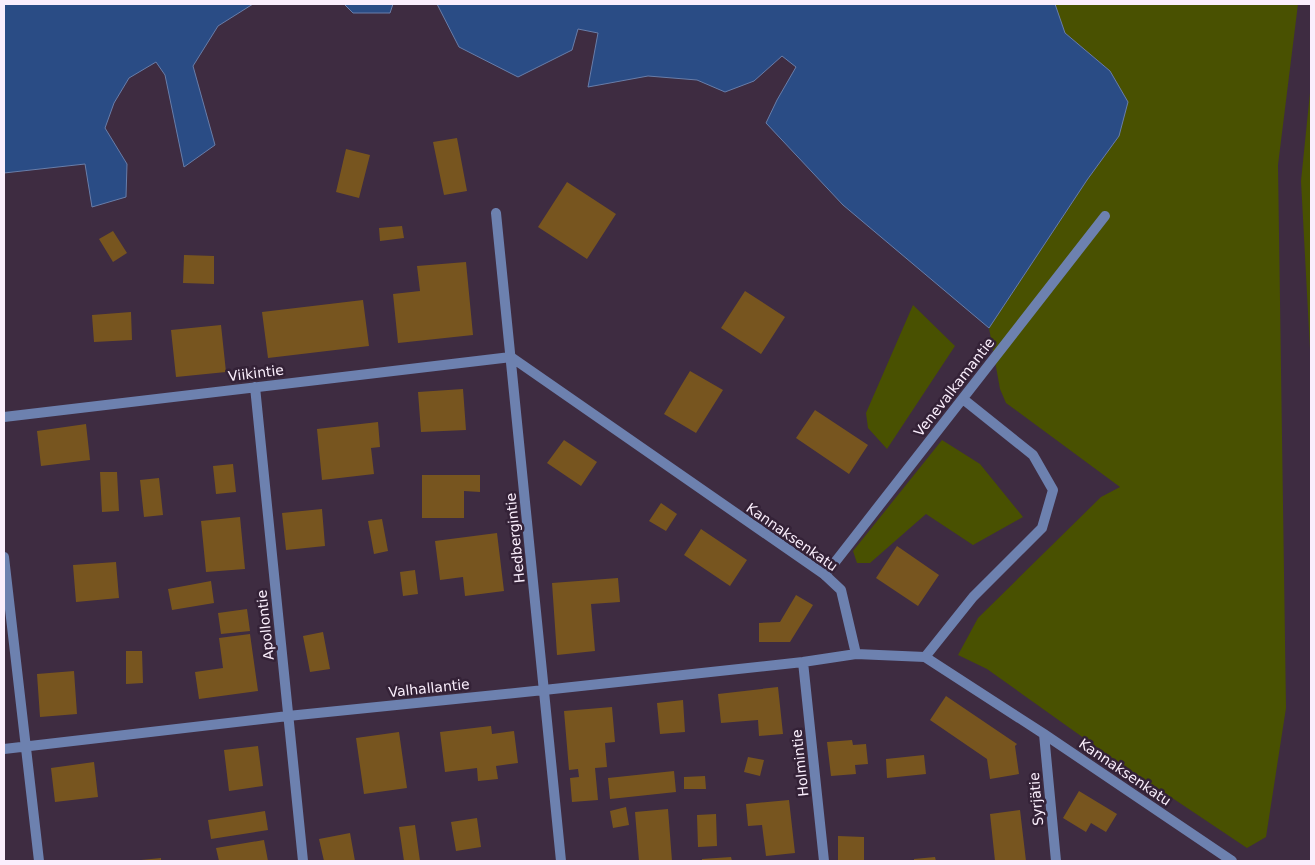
<svg xmlns="http://www.w3.org/2000/svg" width="1315" height="865" viewBox="0 0 1315 865" font-family="'DejaVu Sans',sans-serif">
<style>
.green{fill:#495101}
.water{fill:#2a4c85;stroke:#687da9}
.building{fill:#77551f}
.lines{fill:none;stroke-linecap:round;stroke-linejoin:round}
.service{stroke:#6d81af;stroke-width:10}
.minor{stroke:#6d81af;stroke-width:10}
.labels{text-anchor:middle;dominant-baseline:central;stroke-width:5;stroke-linejoin:round;paint-order:stroke}
.street-label{font-size:14px;fill:#faeefc;stroke:#342237}
</style>
<rect width="100%" height="100%" fill="#3e2c41"/>
<!-- green -->
<path class="green" d="M1055,4H1298L1278,165L1286,708L1266,837L1247,848L1102,751L987,669L958,655L978,618L1101,497L1120,487L1006,403L1000,389L989,328L1087,180L1119,136L1110,71L1065,33Z
M1311,83V368L1301,181Z
M913,305L955,346L887,449L868,428L866,413Z
M942,440L980,464L1023,517L973,545L926,514L870,563H857L853,551Z"/>
<!-- water -->
<path class="water" d="M4,4H253L218,26L193,66L215,145L184,167L165,75L156,62L129,78L114,103L105,128L127,164L126,197L92,207L85,164L4,173Z
M344,4H393L390,13H353Z
M437,4H1055L1065,33L1110,71L1128,102L1119,136L1087,180L989,328L843,205L766,123L777,100L796,67L782,56L754,81L725,92L697,80L648,76L588,87L598,33L578,29L572,50L518,77L459,47Z"/>
<!-- building -->
<path class="building" d="M457,138L467,191L444,195L433,142Z
M346,149L370,155L359,198L336,192Z
M567,182L616,214L587,259L538,227Z
M402,226L404,238L380,241L379,228Z
M113,231L127,253L113,262L99,239Z
M184,255L214,256V284L183,283Z
M466,262L473,335L398,343L393,294L420,291L417,266Z
M745,291L785,317L761,354L721,328Z
M363,300L369,346L268,358L262,312Z
M131,312L132,340L94,342L92,315Z
M221,325L226,372L176,377L171,330Z
M690,371L723,390L696,433L664,414Z
M463,389L466,430L421,432L418,392Z
M815,410L868,445L849,474L796,438Z
M378,422L380,447L371,448L374,474L322,480L317,429Z
M86,424L90,460L41,466L37,431Z
M564,440L597,462L581,486L547,463Z
M233,464L236,492L216,494L213,466Z
M100,472H117L119,511L102,512Z
M422,475H480V492L464,491V518H422Z
M159,478L163,515L144,517L140,480Z
M661,503L677,514L666,531L649,521Z
M322,509L325,546L286,550L282,513Z
M240,517L245,569L206,572L201,521Z
M382,519L388,551L374,554L368,521Z
M701,529L747,560L730,586L684,555Z
M497,533L504,591L465,596L463,577L440,580L435,541Z
M897,546L939,575L918,606L876,578Z
M116,562L119,598L76,602L73,565Z
M415,570L418,594L403,596L400,572Z
M618,578L620,602L591,604L595,651L557,655L552,583Z
M211,581L214,603L172,610L168,589Z
M796,595L813,605L790,642H759V623L780,622Z
M247,609L250,631L221,634L218,613Z
M323,632L330,669L310,672L303,636Z
M250,634L258,691L199,699L195,672L223,668L219,638Z
M126,651H142L143,683L126,684Z
M74,671L77,714L40,717L37,674Z
M778,687L783,734L759,736L758,720L721,723L718,694Z
M946,696L1017,744L1015,746L1019,774L990,779L987,759L930,720Z
M683,700L685,732L660,734L657,703Z
M612,707L615,742L605,743L607,767L595,768L598,800L572,802L570,778L579,777L578,769L569,770L564,711Z
M491,726L492,734L514,731L518,763L496,766L498,779L478,781L477,768L445,772L440,732Z
M399,732L407,788L364,794L356,738Z
M852,740L853,745L866,744L868,764L855,765L856,774L831,776L827,742Z
M258,746L263,786L229,791L224,750Z
M924,755L926,774L887,778L886,759Z
M748,757L764,760L760,776L744,772Z
M94,762L98,797L55,802L51,768Z
M674,771L676,792L610,799L608,778Z
M705,776L706,789H684V777Z
M1079,791L1117,814L1106,832L1091,823L1086,832L1063,818Z
M789,800L795,853L766,856L762,825L748,826L746,804Z
M626,807L629,825L613,828L610,811Z
M668,809L672,861H639L635,812Z
M1020,810L1026,861H995L990,814Z
M265,811L268,830L211,839L208,820Z
M716,814L717,846L698,847L697,815Z
M477,818L481,847L456,851L451,822Z
M415,825L420,861H404L399,827Z
M350,833L355,861H324L319,839Z
M838,836L864,837V861H838Z
M264,840L268,861H219L216,848Z
M731,857L732,861H702V859Z
M935,857L936,861H914V859Z
M161,858V861H141V860Z"/>
<g class="lines">
<!-- service -->
<path class="service" d="M825,575L1105,216
M925,657L973,597L1042,528L1053,490L1033,455L963,399"/>
<!-- minor -->
<path class="minor" d="M496,213L561,861
M255,387L303,861
M4,417L511,357L825,575L841,590L856,654L925,657L1044,734L1232,861
M4,557L39,861
M803,662L824,861
M1044,734L1056,861
M4,749L288,716L544,690L803,662L856,654"/>
</g>
<g class="labels">
<!-- street labels -->
<g class="street-label">
<text transform="translate(256 373) rotate(-7)">Viikintie</text>
<text transform="translate(954 387) rotate(-52)">Venevalkamantie</text>
<text transform="translate(792 537) rotate(35)">Kannaksenkatu</text>
<text transform="translate(515 538) rotate(-96)">Hedbergintie</text>
<text transform="translate(265 625) rotate(-96)">Apollontie</text>
<text transform="translate(429 688) rotate(-6)">Valhallantie</text>
<text transform="translate(800 763) rotate(-96)">Holmintie</text>
<text transform="translate(1125 772) rotate(34)">Kannaksenkatu</text>
<text transform="translate(1036 799) rotate(-95)">Syrjätie</text>
</g>
</g>
<!-- border -->
<rect width="1315" height="865" fill="none" stroke="#faeefc" stroke-width="10"/>
</svg>
